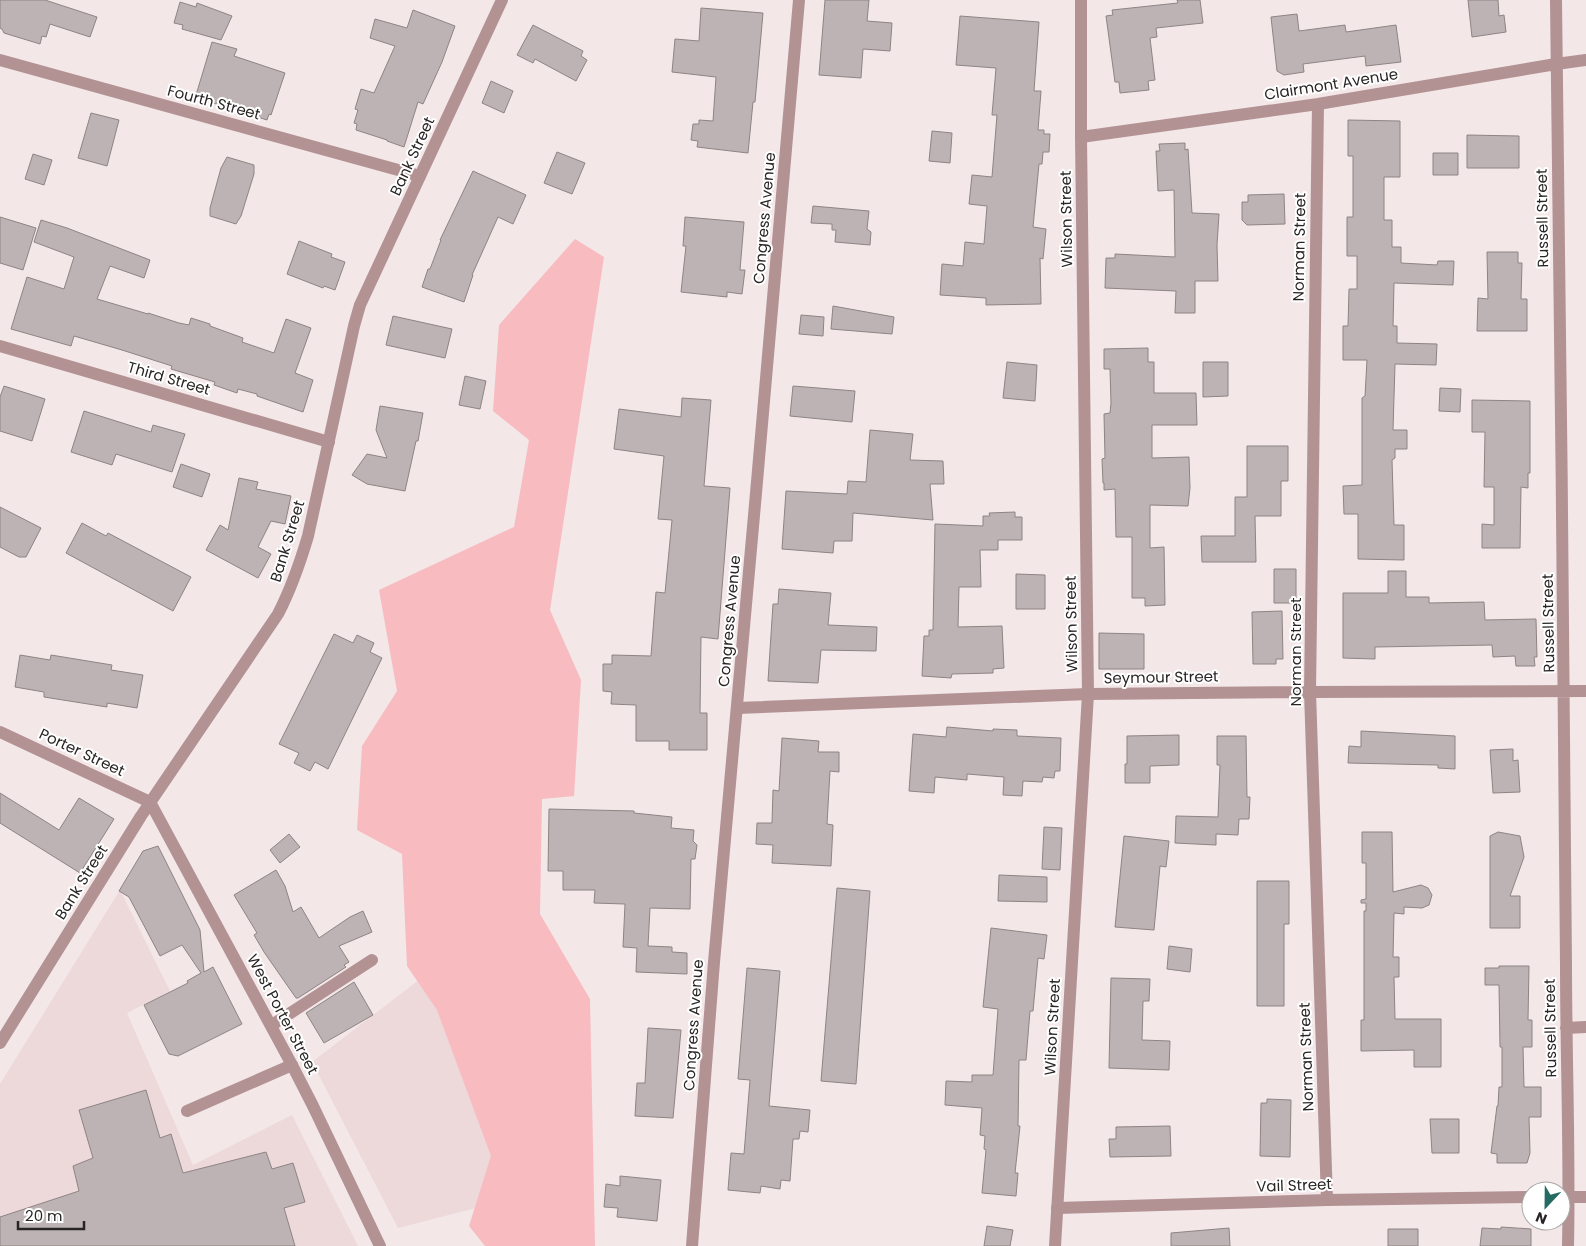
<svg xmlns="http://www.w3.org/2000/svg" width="1586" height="1246" viewBox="0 0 1586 1246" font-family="Poppins,sans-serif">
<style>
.built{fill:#edd8da}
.green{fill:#f8bbc0}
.building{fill:#beb3b4;stroke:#8e8484}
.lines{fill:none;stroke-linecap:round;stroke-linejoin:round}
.service{stroke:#b39294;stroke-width:12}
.minor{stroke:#b39294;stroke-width:12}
.tertiary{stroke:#b39294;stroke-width:12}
.labels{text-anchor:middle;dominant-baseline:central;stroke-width:4;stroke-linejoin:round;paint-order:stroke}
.street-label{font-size:15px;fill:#292525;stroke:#fff}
</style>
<rect width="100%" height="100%" fill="#f3e7e8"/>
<!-- built -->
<path class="built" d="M120,890L170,991L127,1013L193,1165L292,1115L358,1246H0V1084Z
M454,953L538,1192L398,1228L312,1062Z"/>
<!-- green -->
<path class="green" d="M575,239L604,257L550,610L581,680L574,796L542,799L540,914L590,999L595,1246H485L469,1226L491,1156L437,1010L407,966L402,854L357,830L362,746L397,691L379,590L514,527L529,440L493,411L499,325Z"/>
<!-- building -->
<path class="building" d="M0,0H45L97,17L90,37L50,24L46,37L42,36L40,44L4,33L2,29L0,28Z
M825,0H869L867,21L892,23L890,51L863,49L861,78L819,75Z
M1177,0H1200L1203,23L1156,28L1157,37L1150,38L1155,80L1148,81L1149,90L1120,93L1119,82H1115L1106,16L1113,15L1112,10L1178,3Z
M1468,0H1498L1499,16L1504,15L1506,32L1472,37Z
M180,2L196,7L197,3L232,16L221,40L182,29L183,25L174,23Z
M701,8L763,13L755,102H753L748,153L697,147L698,141L691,140L693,124H699V120L713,121L716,77L672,72L675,39L699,41Z
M413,10L455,26L442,62L423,104L418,102L404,147L387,141V140L356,130L357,124L354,123L358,110L355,109L361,89L374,93L395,46L370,38L375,19L407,28Z
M1297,14L1299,31L1345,25L1346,32L1396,25L1401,62L1366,66L1365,56L1303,64L1304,72L1284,75L1277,71L1271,17Z
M960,16L1039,22L1034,91H1041L1038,130H1044V134H1050L1049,152H1043L1042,164H1039L1033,227L1046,229L1043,259L1040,258L1041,304L986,305V298L940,295L942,264L963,266L965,242L984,244L987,206L969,204L972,175L992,177L997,115H992L996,68L956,65Z
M533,25L583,51L581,56L587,60L576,81L535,59L533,63L517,55Z
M212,42L237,49L234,56L285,73L271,115L269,114L267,120L210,102L211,100L196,95Z
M491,81L513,91L504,113L482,103Z
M91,113L119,120L107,166L78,158Z
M1348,120L1400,121V177H1384V220H1392V247H1401V263L1437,265L1438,261H1454L1453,285L1394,283L1393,326H1397V343L1437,344L1436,365L1395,364L1393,430H1407V449H1395V458L1392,460L1394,525H1404V560L1358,559V514H1344L1343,486L1362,485V398L1365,396L1367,360H1343V326H1348L1349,289H1357V256H1347V217H1353V156H1348Z
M932,131L952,133L950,163L929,161Z
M1467,135L1519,136V168H1467Z
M1185,143V150L1188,149L1192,213L1219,214L1217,245L1218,281H1195V313H1175L1176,291L1105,288L1106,258H1115V254L1175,257L1174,190L1158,191L1156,151H1160L1159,144Z
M557,152L585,163L572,194L544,183Z
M1433,153H1458V175H1433Z
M33,154L52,160L44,185L25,179Z
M227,157L254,165V174L241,216L236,224L210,216V208L221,168Z
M473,171L526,195L513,224L498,217L472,275H473L464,302L422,287L428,269H430L441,240H440Z
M1284,194L1285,224L1247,225L1242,220V202H1248V195Z
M813,206L869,211L867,229L871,232L870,245L835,242L836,230H832V224L811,223Z
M0,217L36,228L23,270L0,263Z
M685,217L744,222L740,270H745L742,294L727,292V297L681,292L686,246H683Z
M41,220L67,228L150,260L144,278L110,266L97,299L148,314V313L179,323L189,325L191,318L210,324V326L243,338L242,342L274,353L286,319L311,328L295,373L313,380L303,412L257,396V394L238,389L237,393L214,385L215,382L171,369L172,366L122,350L74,336L71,346L11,329L27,277L64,289L74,257L34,242Z
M299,241L332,254L331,257L345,262L335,290L324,286L323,288L287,274Z
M1487,252H1518V263H1522L1521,299H1527V331H1477L1478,298L1488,299Z
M833,306L894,317L892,334L831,329Z
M801,315L824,317L823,336L799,334Z
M393,316L452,329L445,358L386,345Z
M1148,348V362H1154V393H1196L1197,425H1152V458L1189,457L1190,488L1188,506L1150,505V548L1164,547L1165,605L1145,606V598H1132V537H1116L1115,489L1104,490V483H1103L1102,459L1105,458L1104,414L1110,413L1111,403L1110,369H1104V349Z
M1007,362L1037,365L1035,401L1003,398Z
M1203,362H1228V396L1203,397Z
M465,376L486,381L480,409L459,405Z
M4,386L45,399L32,441L0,431V397Z
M793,386L855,391L852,422L790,416Z
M1440,388L1461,389L1460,412L1439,411Z
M682,398L711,400L704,486L730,488L718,639L701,637L700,713H707V750H669V741H636V705L611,704L612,692L603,691V664H612V655L651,656L656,592L665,593L672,520L658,519L664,456L614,449L619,409L681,417Z
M1472,400L1530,401V473H1528V488L1521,487L1520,548H1482V524L1494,525V487H1484L1485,432H1472Z
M380,406L423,413L418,441H416L405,491L367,484L352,475L367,454L387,458L376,430Z
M84,411L151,432L153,425L185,434L172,472L116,454L112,465L71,452Z
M870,430L913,434L910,460L943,461L944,484H930L933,520L853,513L852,541H834L833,553L782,549L786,491L847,494L848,481L866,482Z
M1247,446H1288V481H1281V516H1255L1256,562H1202L1201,536H1235V497H1247Z
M181,464L210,474L202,497L173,487Z
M239,478L258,482L256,489L291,496L285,524L271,521L258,547L271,554L258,578L206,550L220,525L228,530Z
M0,507L41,528L26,557H19L0,547Z
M1015,512V517H1022V540H998V550H980L981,587H959L958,627L1002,626L1004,668L993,669V673L952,674L951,678L922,676L924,636H929V630H933L935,524L983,526V516H990L989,513Z
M82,523L106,536L108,533L191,577L173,611L66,553Z
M1274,569H1296V603H1274Z
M1388,571H1406V597H1429V603L1484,602L1485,620L1536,619L1537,657H1534L1535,666H1516L1515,656L1493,657L1492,645L1375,647V659L1343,658V593H1388Z
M1016,574L1045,575V609H1016Z
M779,589L831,593L828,625L877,627L876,651L821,650L818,683L768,681L773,604H778Z
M1282,611L1283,659H1276V664H1253L1252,612Z
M1099,633L1144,634V669H1099Z
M334,634L353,643L357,635L374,643L370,652L382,658L328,769L315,762L310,771L294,763L299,753L279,744Z
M20,655L50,660L51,655L112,665L111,670L143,675L137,708L107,703V707L44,697V692L15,687Z
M947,727L993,731V729L1017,730V736L1061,738L1060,771H1055L1054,778L1043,777L1042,782L1023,781L1022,796L1003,795L1004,777L967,774V780L935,777L934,793L909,791L913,734L946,737Z
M1361,731L1455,736V769L1438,768V765L1348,763L1349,746L1361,747Z
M1179,735V765L1150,766V783H1125V764H1127V736Z
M1217,736H1246L1247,797H1250L1249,819H1239L1238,835L1216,834V845L1175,843L1176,816L1218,817L1220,765H1217Z
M782,738L819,741L818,752H839V772L830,771L827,824L833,825L831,866L772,863L773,845L756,844L757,823H772L773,790L779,791Z
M1513,749V761L1518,760L1520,792L1493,793L1490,750Z
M0,793L59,830L79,798L114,819L80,873L0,823Z
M549,809L634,811V813L672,817L671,828L694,830L693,841L697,845L695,859H691L690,909L650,908L648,946L672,947V952L687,953V974L636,972L637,948L623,947L625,904L594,903L595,890H563V871H548Z
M1044,827L1062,828L1060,870L1042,869Z
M1362,832H1392L1393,892L1421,885L1428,888L1432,895L1429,905L1422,908L1404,907V914L1394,913L1393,957H1399V977H1394L1395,1019H1441V1067H1414V1050L1361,1051V1020H1364V911H1366V903H1361V900L1366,899V863H1362Z
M1498,832L1520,836L1524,857L1510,896H1520V928H1490V836Z
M289,834L300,847L280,863L270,850Z
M1124,836L1169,841L1166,867L1160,866L1154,930L1115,927Z
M158,846L200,930L204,972L213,967L242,1024L178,1056L169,1054L144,1005L188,983L187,981L201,973L182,945L160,956L129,897L119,891L143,851Z
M276,870L285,886L293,912L301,907L319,938L350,917L363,911L372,932L339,946L349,962L344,965L346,967L298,998H296L264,952L254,935L257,933L234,895Z
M999,875L1047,877V902L998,901Z
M1257,881H1289V924H1284V1006H1257Z
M837,888L870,891L856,1084L821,1081Z
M991,928L1047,935L1044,959L1038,958L1033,1011H1030L1026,1060H1019L1018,1126H1020L1015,1173H1018L1016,1196L982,1193L986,1150L984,1149L985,1136L980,1135L982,1108L945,1105L946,1081L972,1082V1075H993L998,1009L983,1007Z
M1169,946L1192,949L1190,972L1167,969Z
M1499,966H1529L1528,1020H1532V1047H1523L1524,1087H1541V1117H1529L1530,1153L1527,1163H1497V1154L1491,1153L1497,1106H1498L1499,1087H1502V1047H1500L1499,985H1485V968H1499Z
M747,968L780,971L769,1106L810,1110L808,1132L800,1131L799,1139H793L790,1181L781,1180L780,1189L761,1186L760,1193L728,1190L731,1153L744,1154L750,1080L738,1079Z
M1111,978L1150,979L1149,1001H1143L1142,1040L1170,1041L1169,1070L1109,1068Z
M354,982L373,1015L324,1043L306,1013Z
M648,1028L681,1030L673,1118L635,1116L637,1083H645Z
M146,1090L160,1138L171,1134L183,1173L266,1152L272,1169L293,1163L305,1202L284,1208L295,1246H0V1217L79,1191L73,1166L93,1158L79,1110Z
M1267,1099L1291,1100L1290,1157L1260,1156L1261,1103H1267Z
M1430,1119H1459V1153H1432Z
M1170,1126L1171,1156L1110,1157L1109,1139H1116V1127Z
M620,1176L661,1180L657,1221L617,1217L618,1208L604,1207L606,1184L620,1186Z
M987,1226L1013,1230L1010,1246H984Z
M1501,1227L1531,1229V1246H1480L1482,1228L1501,1229Z
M1229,1228L1230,1246H1171V1233Z
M1388,1229H1418V1246H1388Z"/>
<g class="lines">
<!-- service -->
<path class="service" d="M272,1025L372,960
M187,1111L292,1065"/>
<!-- minor -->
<path class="minor" d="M1556,0C1559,321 1565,643 1566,964C1566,1058 1570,1152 1568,1246
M0,60L420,176
M1318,104L1310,692L1327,1200
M1081,137L1318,104L1556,64L1586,60
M0,346L329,442
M737,708L1088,694L1310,692L1586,691
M0,732L150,802L292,1065L313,1106L380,1246
M1566,1028L1586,1027
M1561,1197H1586
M1057,1208L1327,1200L1531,1197"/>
<!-- tertiary -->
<path class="tertiary" d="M0,1043L141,816L278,614C291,589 300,563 308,536L354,326L360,305L502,0
M692,1246L714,962L756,493L799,0
M1055,1246L1088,694L1081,137V0"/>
</g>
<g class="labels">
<!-- street labels -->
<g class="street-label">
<text transform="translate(1331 84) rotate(-9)">Clairmont Avenue</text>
<text transform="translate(214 102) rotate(15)">Fourth Street</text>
<text transform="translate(412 156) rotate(-65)">Bank Street</text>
<text transform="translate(764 218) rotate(-85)">Congress Avenue</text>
<text transform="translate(1542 218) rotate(-91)">Russell Street</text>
<text transform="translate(1066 219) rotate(-91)">Wilson Street</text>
<text transform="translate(1299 247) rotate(-89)">Norman Street</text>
<text transform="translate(169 378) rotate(16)">Third Street</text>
<text transform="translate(287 541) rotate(-73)">Bank Street</text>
<text transform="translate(729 621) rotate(-85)">Congress Avenue</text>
<text transform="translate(1548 623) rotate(-91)">Russell Street</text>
<text transform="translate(1071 624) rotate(-91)">Wilson Street</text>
<text transform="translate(1295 652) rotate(-90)">Norman Street</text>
<text transform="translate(1161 677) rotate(-1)">Seymour Street</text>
<text transform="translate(82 752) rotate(25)">Porter Street</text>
<text transform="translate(81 882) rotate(-58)">Bank Street</text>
<text transform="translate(283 1014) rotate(62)">West Porter Street</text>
<text transform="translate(693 1025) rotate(-86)">Congress Avenue</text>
<text transform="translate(1052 1027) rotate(-87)">Wilson Street</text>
<text transform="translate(1550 1028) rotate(-91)">Russell Street</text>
<text transform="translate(1306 1057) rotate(-92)">Norman Street</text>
<text transform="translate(1294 1185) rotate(-2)">Vail Street</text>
</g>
</g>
<!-- north arrow -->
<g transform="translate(1546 1206) rotate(202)"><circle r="24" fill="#ffffff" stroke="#a9a8a8"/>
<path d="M0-4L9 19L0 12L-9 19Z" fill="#246c63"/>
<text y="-8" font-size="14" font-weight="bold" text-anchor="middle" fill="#292525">N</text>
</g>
<!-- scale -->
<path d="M18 1221v8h66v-8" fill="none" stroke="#292525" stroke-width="2.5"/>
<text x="25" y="1221" font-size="15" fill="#292525" stroke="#ffffff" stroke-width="4" paint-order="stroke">20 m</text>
</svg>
